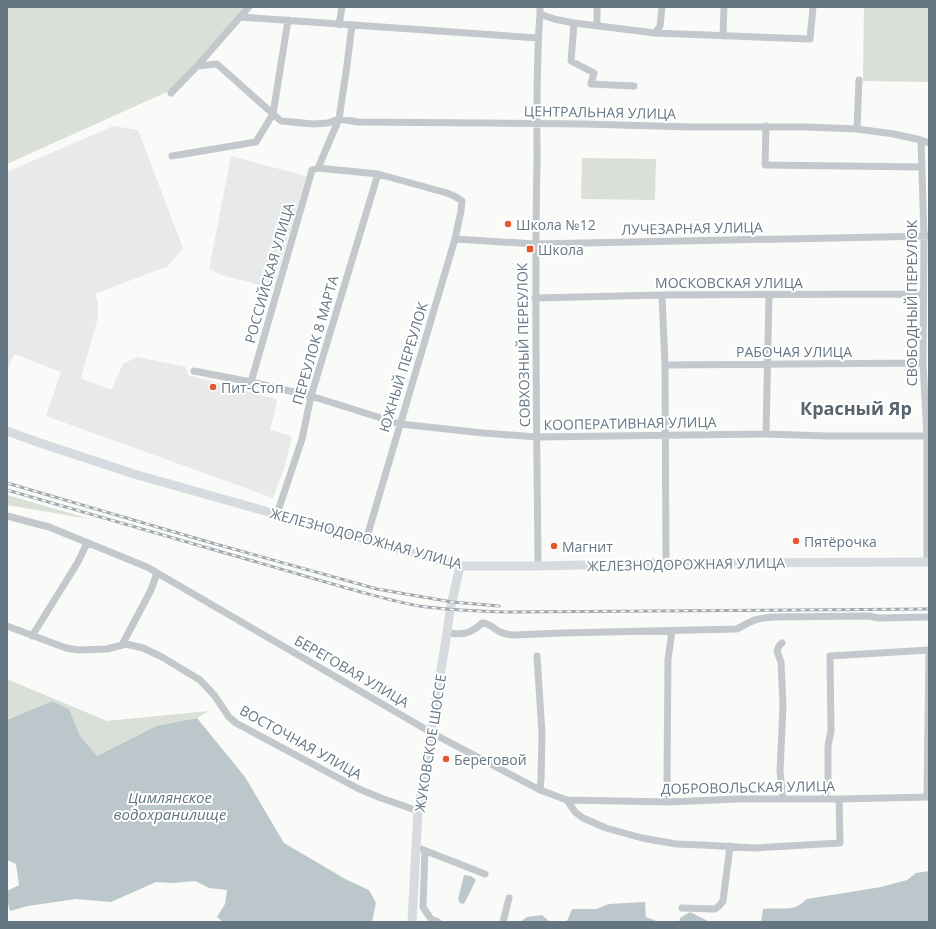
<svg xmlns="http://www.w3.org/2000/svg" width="936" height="929" viewBox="0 0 936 929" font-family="'Open Sans',sans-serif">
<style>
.built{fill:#e8e9e9}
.green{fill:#dadfd7}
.water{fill:#bbc7cb}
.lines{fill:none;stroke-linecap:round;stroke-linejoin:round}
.minor{stroke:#c3c8cc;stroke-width:7}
.major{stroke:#d6dbdf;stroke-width:9}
.rail-casing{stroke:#a2aab0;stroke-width:3}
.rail{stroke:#fff;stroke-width:1.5;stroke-dasharray:4.5;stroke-linecap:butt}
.poi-dot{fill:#e4572e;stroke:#fff;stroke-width:1.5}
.labels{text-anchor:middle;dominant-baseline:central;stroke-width:4;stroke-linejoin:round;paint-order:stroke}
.street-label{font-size:14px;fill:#657683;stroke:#fff}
.poi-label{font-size:14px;fill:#657683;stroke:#fff;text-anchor:start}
.water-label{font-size:15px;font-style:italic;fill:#60757c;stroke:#fff}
.district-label{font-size:18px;font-weight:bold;fill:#57646e;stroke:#fff}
</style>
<rect width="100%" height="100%" fill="#fafaf8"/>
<!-- built -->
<path class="built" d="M113,126L138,130L183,248L168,266L95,294L98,303V317L81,378L111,390L123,364L137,357L186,367L188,375L276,399L277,402L270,430L292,436L285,466L273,498L46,416L61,372L14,354L7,371V293L8,290L7,289V172Z
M231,156L306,176L273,288L224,276L209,269Z"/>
<!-- green -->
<path class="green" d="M7,7H246L176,84L169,91L7,164Z
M864,7H929V82L863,81Z
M582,158L656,159L655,200L581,199Z
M7,495L90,519L7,505Z
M7,679L107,721L209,711L197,718L156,726L97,756L80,736L69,709L52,701L7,720Z"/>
<!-- water -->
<path class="water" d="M52,701L69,709L80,736L97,756L156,726L197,718L245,777L284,843L347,880L369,890L376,903L372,922H223L217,917L225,904L227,890L209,888L195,881L174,883L156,882L111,902L76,899L28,906L10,911L7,900V891L19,885L16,864L7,860V720Z
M929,871V922H760L761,921L763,909C773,907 791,911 799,905C802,904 804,901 807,899L881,887L907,880L916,873Z
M464,875L471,876L476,880L465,902L463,904L460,903L458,899Z
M645,902L646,917L659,922H565L568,919L572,909H596L609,904Z
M690,912L710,922H679L680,918Z
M542,915L550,922H520L527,917Z"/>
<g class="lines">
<!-- minor -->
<path class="minor" d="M540,14L554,19L574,23L655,33L810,39L813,7
M240,17L538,38
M574,23L571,61L594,73L591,84L634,86
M339,25L342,7
M597,26V7
M655,33L660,26L662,7
M723,36L724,7
M197,66L217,64L281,121L313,124L328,123L339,119L358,122L583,124L692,127H807L857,129L894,134L921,140L929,143
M171,93L197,66L249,7
M766,126L765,165L922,167
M857,129L859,80
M921,140L924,236L923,363L927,436V562
M172,156L256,142L273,114L288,20
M318,168L339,119L347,65L352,25
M455,239L535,244L929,236
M662,295L665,365L666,563
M535,298L662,295L923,294
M665,365L923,363
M194,371L251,382L311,396L400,424L483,433L537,437L766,434L827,436H929
M251,382L312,170L318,168L378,174L447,193L456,197L462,201L461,211L455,239L366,540
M766,434L769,295
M277,514L302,439L311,396L378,174
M7,516L49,527L147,567L432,733L540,790L567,800L575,812L583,818L606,828L642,838L676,844L703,845L755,848L840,843L839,799
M538,566C537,431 534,297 537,163C537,113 536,64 540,14V7
M7,626L66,648L78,650L107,649L126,644L143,648L162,657L200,680L214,695L229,717L236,723L359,789L381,798L418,811
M447,633C462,635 471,634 482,623C491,623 493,629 500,632C505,634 509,635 514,635L562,633L737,629C753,620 756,618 774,617L869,616L878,618L929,617
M32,636L78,562L87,543
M782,643L779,646L777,651L781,662L783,706L780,771L783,799
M122,645L151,590L157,573
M537,656L542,734L541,779L540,790
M825,799L828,781V746L831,731L830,656L929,650L927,797
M567,800L669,802L737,799H839L929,797
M669,802L667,780L668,659L672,631
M421,849L485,874
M425,851L423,907L431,919L438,922
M682,908L715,909L719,906L723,901L730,846
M503,922L509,898"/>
<!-- major -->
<path class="major" d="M7,431L40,443L134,474L460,566H538L666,563L929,562
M412,922L418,811L447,633L450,610L460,566"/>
<defs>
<path id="rail" d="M7,483L212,543L377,589L452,602L499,606
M7,490L350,589C373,595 396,602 419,606C447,610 476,611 504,612L929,609"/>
</defs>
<!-- rail casing -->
<use href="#rail" class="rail-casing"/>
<!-- rail -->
<use href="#rail" class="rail"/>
</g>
<!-- markers -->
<g class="poi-dot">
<circle cx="508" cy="224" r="4"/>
<rect x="526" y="245" width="8" height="8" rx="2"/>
<circle cx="213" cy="387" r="4"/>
<circle cx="796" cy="541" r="4"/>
<circle cx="554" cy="546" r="4"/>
<circle cx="446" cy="759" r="4"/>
</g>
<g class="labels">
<!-- street labels -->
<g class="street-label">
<text transform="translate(600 112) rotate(1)">ЦЕНТРАЛЬНАЯ УЛИЦА</text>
<text transform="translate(692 228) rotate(-1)">ЛУЧЕЗАРНАЯ УЛИЦА</text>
<text transform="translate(269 273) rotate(-74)">РОССИЙСКАЯ УЛИЦА</text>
<text x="729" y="282">МОСКОВСКАЯ УЛИЦА</text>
<text transform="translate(911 303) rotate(-90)">СВОБОДНЫЙ ПЕРЕУЛОК</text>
<text transform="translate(315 340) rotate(-74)">ПЕРЕУЛОК 8 МАРТА</text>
<text transform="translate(523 345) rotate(-91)">СОВХОЗНЫЙ ПЕРЕУЛОК</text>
<text x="794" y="351">РАБОЧАЯ УЛИЦА</text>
<text transform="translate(403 367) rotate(-73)">ЮЖНЫЙ ПЕРЕУЛОК</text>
<text transform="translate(630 423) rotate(-1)">КООПЕРАТИВНАЯ УЛИЦА</text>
<text transform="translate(366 538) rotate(15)">ЖЕЛЕЗНОДОРОЖНАЯ УЛИЦА</text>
<text transform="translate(686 564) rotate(-1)">ЖЕЛЕЗНОДОРОЖНАЯ УЛИЦА</text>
<text transform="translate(352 671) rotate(30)">БЕРЕГОВАЯ УЛИЦА</text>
<text transform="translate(301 742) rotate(29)">ВОСТОЧНАЯ УЛИЦА</text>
<text transform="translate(430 743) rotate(-81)">ЖУКОВСКОЕ ШОССЕ</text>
<text transform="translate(748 787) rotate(-1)">ДОБРОВОЛЬСКАЯ УЛИЦА</text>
</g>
<!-- poi labels -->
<g class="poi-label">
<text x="516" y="224">Школа №12</text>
<text x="538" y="249">Школа</text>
<text x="221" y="387">Пит-Стоп</text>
<text x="804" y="541">Пятёрочка</text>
<text x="562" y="546">Магнит</text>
<text x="454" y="759">Береговой</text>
</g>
<!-- water labels -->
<g class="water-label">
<text x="170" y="797">Цимлянское<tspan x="170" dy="17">водохранилище</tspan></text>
</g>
<!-- district labels -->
<g class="district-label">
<text x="856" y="408">Красный Яр</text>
</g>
</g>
<!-- border -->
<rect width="936" height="929" fill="none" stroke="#657683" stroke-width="16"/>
</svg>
